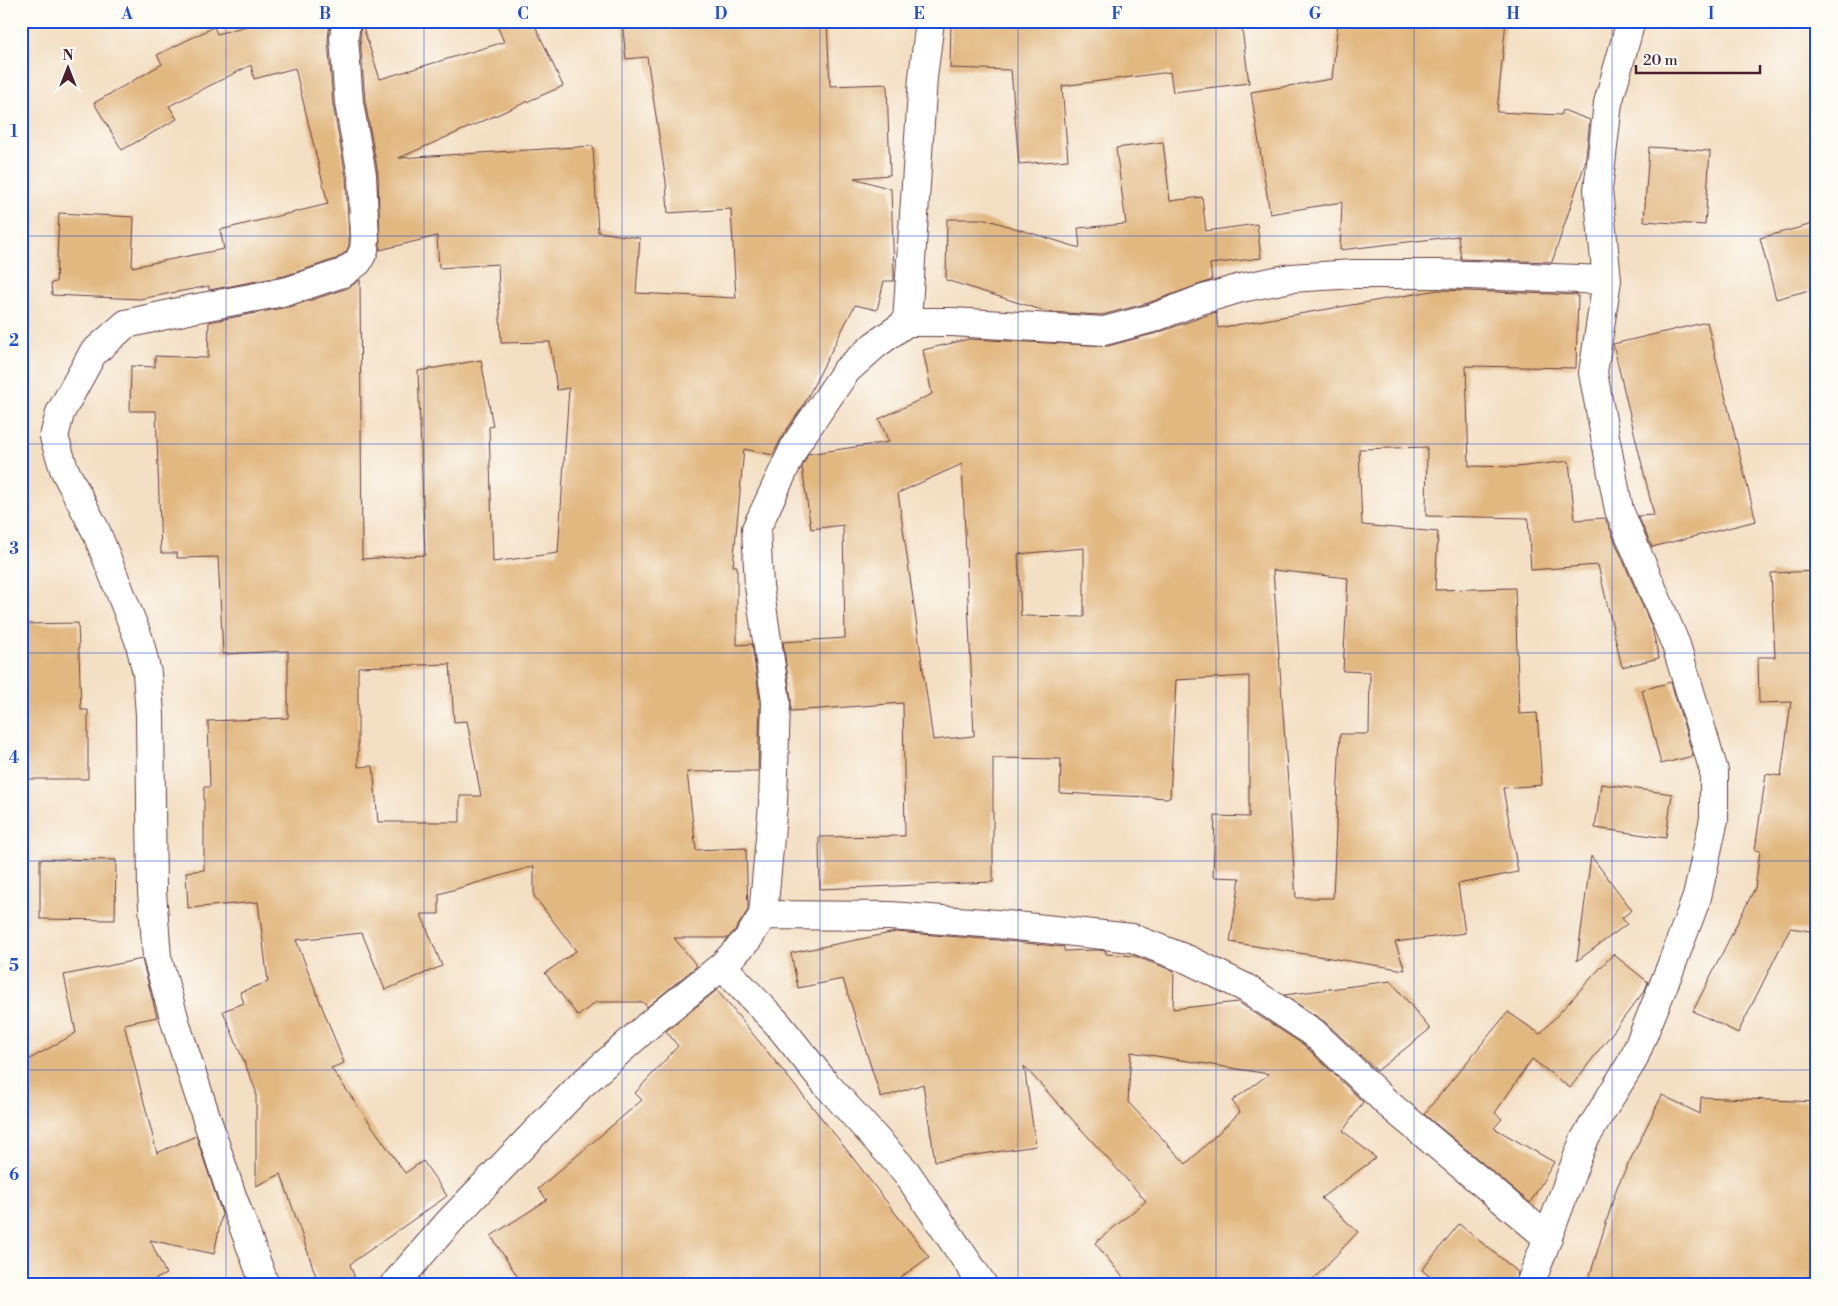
<svg xmlns="http://www.w3.org/2000/svg" width="1838" height="1306" viewBox="0 0 1838 1306" font-family="'Libre Bodoni',serif">
<style>
.building{fill:#e2b881;fill-rule:evenodd}
.lines{fill:none;stroke-linecap:round;stroke-linejoin:round}
.minor-casing{stroke:#633c42;stroke-width:30}
.minor{stroke:#fff;stroke-width:28}
.grid{fill:none;stroke:#1d4ed8;stroke-width:1;stroke-opacity:0.55}
.neatline{fill:none;stroke:#1d4ed8;stroke-width:2}
.grid-label{font-size:16px;text-anchor:middle;font-weight:bold;fill:#1d4ed8}
</style>
<rect width="100%" height="100%" fill="#fdfcf7"/>
<filter id="ink" filterUnits="userSpaceOnUse"><feTurbulence type="fractalNoise" baseFrequency=".02" numOctaves="2"/><feDisplacementMap in="SourceGraphic" scale="10" xChannelSelector="R" yChannelSelector="G"/><feConvolveMatrix kernelMatrix="1 2 1 2 8 2 1 2 1" color-interpolation-filters="sRGB"/></filter>
<filter id="wash" filterUnits="userSpaceOnUse"><feTurbulence type="fractalNoise" baseFrequency=".0096" numOctaves="4" result="noise"/><feDisplacementMap in="SourceGraphic" scale="20" xChannelSelector="R" yChannelSelector="G"/><feGaussianBlur stdDeviation="1.12" result="paint"/><feColorMatrix in="noise" values="0 0 0 0 0 0 0 0 0 0 0 0 0 0 0 0 0 1.4 0 .05"/><feComposite in="paint" operator="in"/></filter>
<g filter="url(#wash)">
<rect width="100%" height="100%" fill="#f3dfc3"/>
<g id="blocks">
<!-- building -->
<path class="building" d="M265,21H330L328,39L333,104L346,177L349,238V246L346,252L336,259L284,276L209,290V286L140,299L52,295L51,283L56,282L59,213L134,217L132,267L224,249L220,230L328,204L295,68L254,79L251,65L169,106L177,119L122,150L94,103L162,64L157,55L214,27L217,34Z
M361,21L380,79L504,42L495,21H533L563,86L399,158L593,146L598,232L640,238L636,293L736,298L731,209L668,213L666,182L647,57L626,59L622,21H827L830,86L887,84L890,175L854,178L891,189L894,274V281H884L877,310L855,305L803,406L783,435L773,455L744,449L733,566H737V645L752,644L760,702L758,771L687,772L696,850L746,848L748,910L736,929L728,938H674L697,966L647,1007L643,1002H596L578,1016L545,973L576,951L534,896V866L439,894V914H421L442,966L385,990L362,933L296,940L344,1063L331,1068L405,1173L423,1161L447,1196L350,1264L357,1285H319L281,1174L256,1186V1091L223,1011L244,1003L240,992L268,982L258,902L188,908L186,872L204,870V787H210L208,721L288,718V651L223,654L218,557L177,558V553H161L156,411H130L131,366L155,367V356L208,358L209,322L293,306L348,288L360,280L362,559L425,555L418,371L481,360L493,426L489,427L493,562L558,553L569,388L557,390L550,342L501,343L498,264L439,268L437,236L380,250L378,174L365,101L360,38ZM450,664L454,722L467,721L481,796H460V822H378L373,766L358,767V667Z
M951,21H1241L1249,83L1173,92L1170,72L1062,86L1068,160L1019,164L1011,70L950,68Z
M1338,21H1506L1497,112L1561,115L1563,110L1590,120L1585,163L1552,262L1461,259L1458,236L1340,250L1342,202L1270,214L1251,92L1332,79Z
M1163,142L1170,201L1202,197L1206,231L1257,224L1261,258L1210,264L1212,280L1148,303L1102,315L1048,312L946,280L947,219H985L1080,248L1078,228L1126,224L1116,148Z
M1649,147L1710,151L1705,225L1644,221Z
M1817,223V288L1776,299L1760,238Z
M1438,290L1578,295L1576,368L1466,366L1469,466L1517,467L1569,461L1575,520L1605,518L1652,628L1659,658L1622,667L1598,565L1531,570L1528,518L1426,516L1427,447L1359,449L1362,525L1438,532L1435,590L1515,588L1519,714L1537,713L1542,785L1503,788L1518,872L1458,884L1465,933L1395,942L1405,970L1230,942L1240,878L1213,877L1215,816L1249,817V676L1176,680L1170,798L1060,793L1061,759L993,758V882L820,889L819,837L905,836L903,703L791,711V699L783,642L845,638L843,525L811,529L802,467L808,454L889,442L879,419L932,394L923,350L969,339L1108,346L1157,333L1216,312L1218,328ZM962,464L974,736L933,740L898,493ZM1084,548V617L1021,616L1018,554ZM1273,570L1348,578L1343,671L1370,672L1369,734H1340L1333,898H1296Z
M1707,322L1756,521L1652,547L1638,516L1654,515L1613,344Z
M1817,571V932L1790,928L1738,1033L1693,1011L1755,888L1760,851L1755,850L1766,774L1781,776L1791,702L1759,703L1758,657H1775L1771,573Z
M78,623L81,710H88V779H21V624Z
M1671,682L1693,756L1661,764L1642,690Z
M1601,784L1672,794L1666,838L1595,828Z
M1591,856L1632,910L1622,918L1627,924L1577,961Z
M40,859L116,860L115,920L40,919Z
M896,932L996,940L1064,947V951L1098,950L1106,951V954L1134,956L1174,971L1173,1009L1238,1002L1304,1045L1363,1102L1343,1131L1376,1158L1321,1198L1358,1232L1308,1285H1129L1095,1243L1146,1201L1024,1066L1036,1146L935,1161L923,1084L881,1098L843,979L798,988L791,953ZM1131,1052L1269,1074L1232,1101L1240,1112L1186,1164L1128,1102Z
M1613,954L1648,982L1645,990L1570,1088L1532,1059L1495,1113L1502,1119L1494,1128L1554,1162L1530,1203L1424,1114L1508,1012L1540,1034Z
M142,959L157,1017L124,1024L157,1153L196,1136L222,1214L214,1254L150,1240L166,1274L144,1285H21V1064L76,1033L64,975Z
M1391,981L1430,1029L1377,1071L1325,1022L1284,995Z
M717,990L836,1136L929,1257L890,1285H523L491,1236L547,1200L538,1189L642,1100L635,1093L678,1046L666,1031Z
M1662,1095L1700,1114L1701,1097L1817,1102V1285H1587L1617,1187Z
M1459,1224L1518,1272L1515,1285H1440L1422,1270Z"/>
</g>
</g>
<g filter="url(#ink)">
<use href="#blocks" fill-opacity="0" stroke="#633c42" stroke-width="1"/>
<g class="lines">
<defs>
<path id="minor" d="M907,322L923,77L930,21
M763,915L890,916L997,924L1132,938L1189,960L1246,988L1314,1033L1387,1103L1548,1238
M722,966L777,1023L826,1084L906,1172L983,1285
M265,1285L231,1193L177,1028L157,957L152,892L150,715L147,673L139,640L96,531L64,469L54,437L60,413L93,353L126,324L192,309L288,291L343,273L358,262L364,250L365,238L362,175L349,103L344,38L346,21
M394,1285L450,1221L580,1086L650,1024L722,966L748,939L763,915L773,804L776,701L759,586L756,529L796,444L846,371L875,345L907,322H952L1104,331L1153,318L1197,301L1241,288L1291,278L1354,274H1439L1607,280
M1530,1285L1584,1140L1633,1060L1670,969L1697,897L1714,819V771L1676,645L1619,510L1593,373L1607,280L1598,190L1608,103L1631,21"/>
</defs>
<!-- minor casing -->
<use href="#minor" class="minor-casing"/>
<!-- minor -->
<use href="#minor" class="minor"/>
</g>
</g>
<!-- grid -->
<path class="grid" d="M226,21V1285M424,21V1285M622,21V1285M820,21V1285M1018,21V1285M1216,21V1285M1414,21V1285M1612,21V1285M21,236H1817M21,444H1817M21,653H1817M21,861H1817M21,1070H1817"/>
<!-- margin -->
<rect width="1838" height="1306" fill="none" stroke="#fdfcf7" stroke-width="55"/>
<!-- north arrow -->
<g transform="translate(68 68)" stroke="#fdfcf7" stroke-width="4" paint-order="stroke">
<path d="M0-4L9 19L0 12L-9 19Z" fill="#4a1f2b"/>
<text y="-8" font-size="14" font-weight="bold" text-anchor="middle" fill="#4a1f2b">N</text>
</g>
<!-- scale -->
<path d="M1636 65v8h124v-8" fill="none" stroke="#4a1f2b" stroke-width="2.5"/>
<text x="1643" y="65" font-size="15" fill="#4a1f2b" stroke="#fdfcf7" stroke-width="4" paint-order="stroke">20 m</text>
<rect x="28" y="28" width="1782" height="1250" class="neatline"/>
<g class="grid-label">
<text x="127" y="19">A</text>
<text x="325" y="19">B</text>
<text x="523" y="19">C</text>
<text x="721" y="19">D</text>
<text x="919" y="19">E</text>
<text x="1117" y="19">F</text>
<text x="1315" y="19">G</text>
<text x="1513" y="19">H</text>
<text x="1711" y="19">I</text>
<text x="14" y="137">1</text>
<text x="14" y="346">2</text>
<text x="14" y="554">3</text>
<text x="14" y="763">4</text>
<text x="14" y="971">5</text>
<text x="14" y="1180">6</text>
</g>
</svg>
